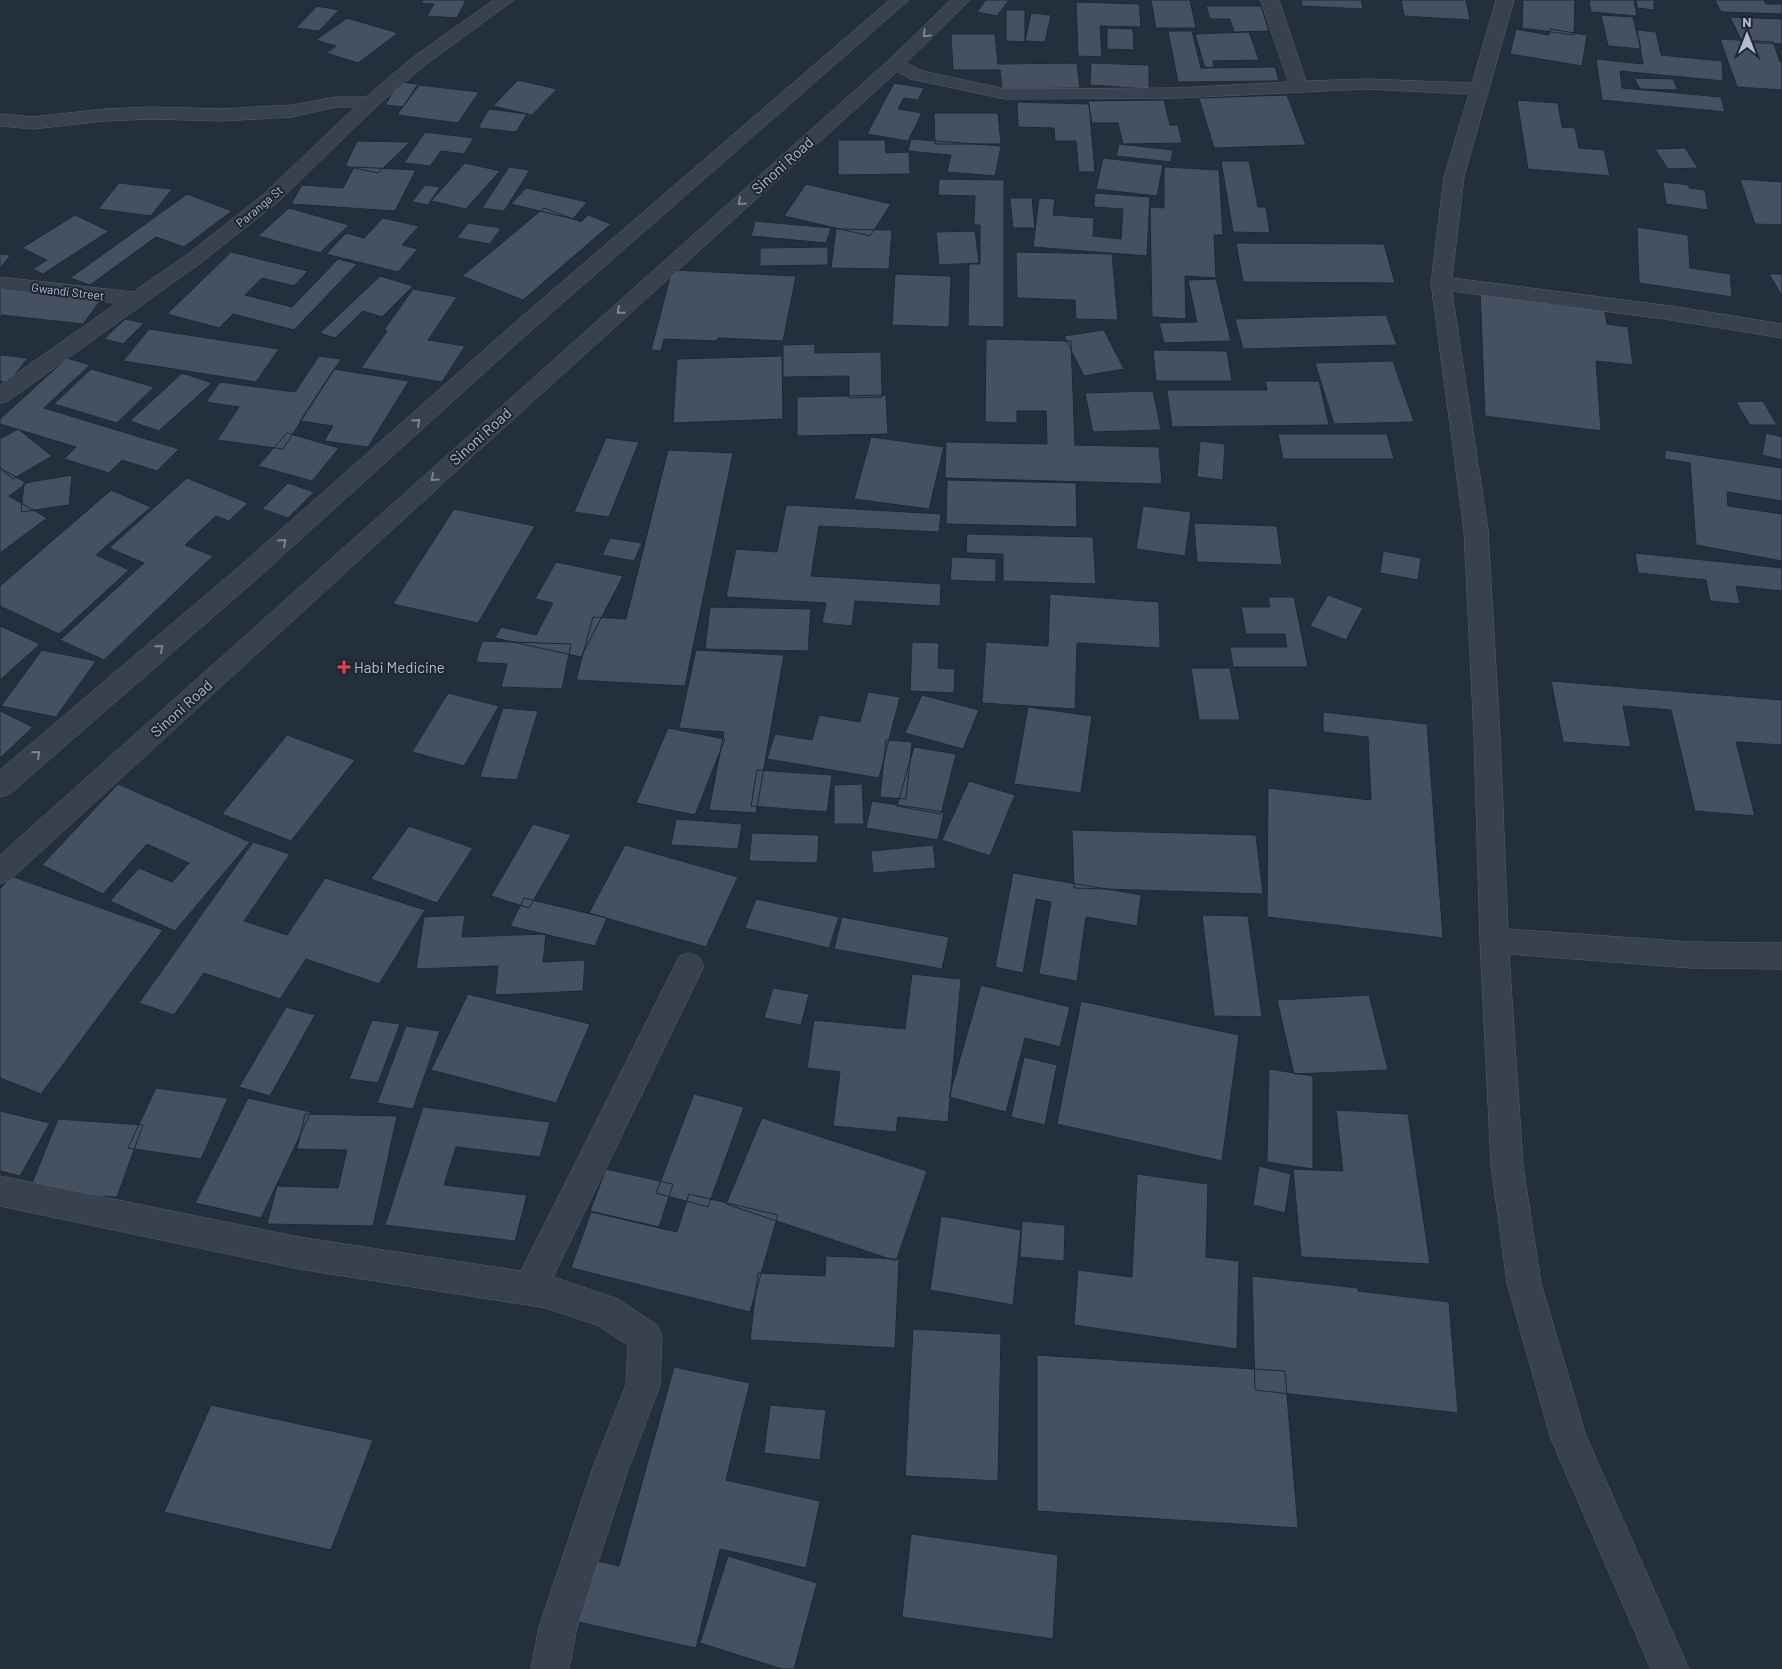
<svg xmlns="http://www.w3.org/2000/svg" width="1782" height="1669" viewBox="0 0 1782 1669" font-family="Barlow,sans-serif">
<style>
.building{fill:#455162;stroke:#1f2835}
.lines{fill:none;stroke-linecap:round;stroke-linejoin:round}
.minor-casing{stroke:#565f6c;stroke-width:1}
.tertiary-casing{stroke:#565f6c;stroke-width:1}
.minor{fill:#38414e;fill-rule:evenodd}
.tertiary{fill:#38414e;fill-rule:evenodd}
.oneway{stroke:#7c8592}
.health-dot{fill:#e0444e;stroke:#1d2633;stroke-width:2}
.labels{text-anchor:middle;dominant-baseline:central;stroke-width:4;stroke-linejoin:round;paint-order:stroke}
.far-street-label{font-size:12px;fill:#b4bcc9;stroke:#1d2633}
.street-label{font-size:15px;fill:#b4bcc9;stroke:#1d2633}
.poi-label{font-size:15px;fill:#b4bcc9;stroke:#1d2633;text-anchor:start}
</style>
<rect width="100%" height="100%" fill="#242f3e"/>
<!-- building -->
<path class="building" d="M422,0H466L457,18L427,16L434,4L421,3Z
M986,0H1009L997,16L977,12Z
M1151,0H1190L1196,28H1156Z
M1301,0H1361L1363,9L1302,6Z
M1401,0H1466L1470,20L1404,16Z
M1523,0H1575L1574,35L1522,28Z
M1589,0H1634L1637,16L1591,12Z
M1636,0H1654V10L1637,8Z
M1715,0H1764L1766,4H1782V14L1721,12Z
M1076,2L1139,4L1141,27L1100,26L1102,57L1078,56Z
M317,6L339,10L319,31L296,28Z
M1206,6H1261L1269,31L1234,32L1230,19H1210Z
M1006,10H1025V42L1006,41Z
M1031,13L1051,15L1045,42L1025,41Z
M1601,15L1633,17L1641,49L1608,46Z
M1730,17L1782,19V44L1742,42Z
M347,18L398,33L358,63L326,53L336,46L316,40Z
M1107,28L1133,29L1134,50L1107,49Z
M1516,29L1549,35L1550,29L1587,35L1582,66L1510,54Z
M1637,30L1656,32L1661,55L1722,61L1723,81L1620,71L1622,88L1721,97L1725,112L1602,100L1596,59L1643,64Z
M1168,31H1192L1201,68L1275,67L1279,81L1178,82Z
M1249,32L1259,60L1213,61L1214,67L1205,68L1195,34Z
M951,34H995L998,64L1077,63L1080,88L1002,89L1000,70H953Z
M1720,39L1773,42L1780,62H1782V90L1737,87Z
M1091,63L1149,65V89L1090,85Z
M1634,78L1673,79L1678,90L1640,89Z
M518,80L557,89L532,115L493,106Z
M400,82L418,84L403,107L385,105Z
M894,83L924,88L918,100L904,98L898,109L922,113L908,141L867,134Z
M419,85L479,92L458,123L397,115Z
M1287,95L1306,145L1214,148L1199,98Z
M1164,100L1170,125H1178L1182,143L1123,144L1118,123H1092L1088,101Z
M1517,100L1558,103L1562,127L1575,128L1579,148L1604,150L1610,176L1528,169Z
M1017,102L1089,104L1095,172H1079L1076,141H1055L1054,128L1018,127Z
M489,109L527,114L516,132L478,128Z
M934,113H998L1001,144H935Z
M425,132L474,138L464,154L441,151L430,166L404,163Z
M911,139L1001,146L995,176L947,172L951,155L908,151Z
M838,140H885L886,153L909,152L910,174L838,175Z
M357,141L410,142L378,173L345,166Z
M1119,144L1173,150L1171,162L1116,156Z
M1685,148L1698,168L1668,169L1655,149Z
M1103,158L1163,165L1157,196L1096,189Z
M1221,161H1249L1258,207H1266L1270,233L1233,232Z
M465,163L500,171L466,209L431,201Z
M354,167L416,170L395,211L291,204L302,185L343,188Z
M509,167L530,170L504,211L482,208Z
M1164,167L1219,170L1223,235H1214L1216,278L1185,276L1186,319L1152,317L1150,207L1164,208Z
M939,179L1004,180V327L968,326L969,264H980V225H974L975,196L938,195Z
M1740,179L1782,182V225L1755,224Z
M1663,182L1689,185V188L1705,190L1708,210L1666,204Z
M119,183L172,189L151,216L98,209Z
M806,184L891,204L870,236L784,216Z
M425,185L440,187L428,205L412,202Z
M526,188L587,202L573,219L511,204Z
M1095,193L1150,197L1147,256L1033,247L1039,198L1055,199L1053,215L1094,218L1093,236L1121,239L1123,209L1094,207Z
M187,194L232,211L184,247L156,237L90,285L70,278Z
M1010,198H1032L1035,228H1013Z
M289,208L349,225L320,253L258,236Z
M544,208L581,222L588,215L611,224L523,300L462,276Z
M75,215L109,231L43,274L33,269L47,260L22,248Z
M383,218L419,226L402,245L418,249L398,272L326,254L346,233L364,238Z
M755,221L831,228L826,243L751,236Z
M468,223L501,228L490,244L457,238Z
M1637,227L1688,235L1690,268L1730,274L1732,297L1639,283Z
M836,229L892,230L889,269L831,268Z
M975,231L979,263L939,265L936,232Z
M1236,243L1384,244L1395,283L1243,282Z
M828,247V265L760,266V248Z
M231,252L308,271L294,286L262,278L245,295L292,307L338,259L357,264L294,330L233,314L219,328L167,314Z
M1016,252L1112,254L1118,320L1076,319L1075,300L1017,298Z
M0,254L11,255L0,268Z
M672,270L796,276L783,341L718,338L717,341L664,339L661,351L651,350Z
M895,274L951,276L949,327L892,325Z
M1769,274H1782V296Z
M380,276L413,286L382,317L363,311L335,338L320,333Z
M1216,279L1231,341L1164,343L1159,323L1197,322L1188,280Z
M0,289L104,296L83,324L2,315L0,318Z
M413,289L457,297L428,340L465,346L442,382L361,368L387,331L384,330Z
M1480,290L1604,305L1607,324L1628,327L1633,365L1596,361L1601,431L1485,416Z
M1386,315L1397,345L1243,349L1235,319Z
M125,319L144,323L123,344L104,339Z
M149,329L279,349L256,382L123,361Z
M1104,330L1124,369L1084,376L1064,336Z
M986,339L1071,341L1075,445L1159,447L1162,484L945,478L946,442L1047,444L1046,411H1017V423L985,422Z
M815,344V353L881,352L882,397L849,398V376L783,377V345Z
M1153,350L1227,351L1232,381H1156Z
M0,355L28,358L8,383L0,381Z
M319,356L341,359L283,449L217,440L239,407L206,402L220,382L295,392Z
M782,356L783,419L673,423L677,359Z
M67,358L90,365L44,408L179,449L157,471L122,460L109,473L64,459L76,447L0,424V419Z
M1393,361L1414,422L1334,424L1315,363Z
M91,369L154,387L117,423L54,404Z
M334,369L409,381L368,447L324,441L333,426L300,421Z
M182,373L212,383L159,431L130,421Z
M1265,381H1319L1329,425L1172,427L1167,390H1267Z
M1153,391L1161,430L1093,432L1085,393Z
M886,395L888,434L797,436V397Z
M1763,401L1777,425H1750L1736,402Z
M18,429L52,456L13,479L0,468V439Z
M287,433L339,448L312,481L258,466Z
M1766,433L1782,437V460L1762,455Z
M1278,434H1387L1394,459H1283Z
M871,437L944,447L929,509L854,499Z
M606,438L639,442L609,517L574,512Z
M1200,441L1225,444L1223,480L1197,477Z
M668,450L733,453L685,686L576,680L593,617L626,619Z
M1665,450L1782,468V501L1727,492L1728,506L1782,514V561L1696,545L1690,463L1665,459Z
M0,468L27,483L9,496L47,518L0,553Z
M72,475L69,505L21,512L24,483Z
M187,478L248,503L229,521L216,516L185,545L213,556L104,660L60,640L144,563L109,548Z
M947,480L1076,483L1077,527L946,524Z
M288,483L314,492L288,518L262,509Z
M111,490L151,507L96,555L129,570L59,634L0,606V586Z
M786,505L941,514L939,532L819,526L811,576L941,584L940,606L855,601L852,626L822,623L826,603L726,597L736,549L777,552Z
M1143,506L1191,512L1185,556L1136,549Z
M454,509L535,526L478,623L393,604Z
M1194,523L1277,526L1282,565L1197,562Z
M967,534L1093,537L1096,584L1003,581V554L966,553Z
M610,538L642,543L634,561L602,555Z
M1383,551L1421,558L1418,580L1380,573Z
M1635,553L1782,568V591L1736,586L1740,604L1710,601L1706,580L1638,573Z
M952,557L996,559V582L950,580Z
M556,562L623,576L581,657L495,638L501,627L536,635L553,603L535,599Z
M1050,594L1159,602L1160,648L1077,643L1075,709L982,703L986,642L1048,646Z
M1328,595L1363,608L1346,640L1310,626Z
M1268,597H1294L1308,667H1233L1230,647H1287L1285,634H1246L1241,607H1270Z
M710,607L811,609L808,651L705,649Z
M0,626L40,644L0,680Z
M482,641L571,644L562,689L501,687L507,664L476,662Z
M912,642L939,643L938,668L955,669L954,693L910,691Z
M42,650L96,661L56,717L1,706Z
M696,650L784,655L756,813L709,810L724,732L679,728Z
M1191,668H1230L1240,720H1199Z
M1551,681L1782,700V745L1736,742L1755,816L1695,811L1671,710L1623,706L1631,747L1563,742Z
M868,692L900,697L879,778L767,759L775,734L812,740L819,715L860,722Z
M448,693L499,706L464,766L412,752Z
M922,695L979,710L963,749L905,733Z
M1028,707L1092,716L1081,793L1014,784Z
M503,708L538,711L517,780L480,777Z
M0,711L33,727L0,758Z
M1323,712L1427,724L1443,938L1267,917L1268,788L1371,800L1368,737L1323,732Z
M668,728L725,739L695,815L636,803Z
M287,735L355,760L291,841L222,814Z
M886,740L912,742L906,799L880,797Z
M914,747L956,754L941,814L897,806Z
M757,770L832,775L827,812L751,806Z
M969,781L1015,795L990,856L942,840Z
M118,784L250,842L175,931L110,901L139,868L172,882L189,863L147,844L103,894L42,865Z
M862,784L864,824H834V785Z
M872,801L944,812L938,840L866,828Z
M676,819L742,824L738,849L671,845Z
M533,824L571,835L529,908L491,896Z
M409,826L473,848L437,903L371,879Z
M1072,830L1256,835L1263,894L1074,888Z
M752,833L819,835L817,863L749,861Z
M253,842L290,854L244,921L287,935L325,878L425,910L379,984L306,959L280,999L204,973L174,1015L139,1003Z
M625,845L738,877L706,947L589,913Z
M933,845L936,868L873,873L871,851Z
M1013,873L1141,895L1137,926L1086,917L1077,981L1039,974L1051,902L1036,899L1023,973L995,967Z
M11,876L163,930L41,1094L0,1078V889Z
M524,898L607,918L595,946L510,926Z
M756,899L839,917L829,948L745,928Z
M465,915L462,937L546,934L543,962L585,960L583,991L495,995L498,966L416,969L424,917Z
M1202,915L1248,916L1262,1017L1214,1016Z
M842,917L949,937L942,969L834,949Z
M912,974L961,979L948,1122L898,1117L896,1132L833,1126L840,1072L807,1068L814,1020L905,1029Z
M981,985L1070,1007L1060,1047L1025,1038L1006,1112L949,1097Z
M773,988L809,994L801,1025L764,1018Z
M468,994L590,1024L556,1103L431,1070Z
M1369,995L1388,1070L1294,1074L1277,1000Z
M1081,1001L1239,1035L1222,1161L1057,1124Z
M286,1007L315,1015L270,1096L239,1087Z
M372,1020L400,1024L378,1083L349,1079Z
M406,1026L440,1031L413,1109L377,1103Z
M1024,1057L1057,1065L1045,1125L1011,1117Z
M1269,1069L1313,1076V1169L1267,1162Z
M156,1088L228,1098L201,1159L128,1148Z
M694,1094L744,1107L708,1207L656,1193Z
M248,1098L311,1112L261,1218L195,1203Z
M423,1107L550,1122L540,1157L456,1147L444,1185L527,1195L515,1241L385,1225Z
M1336,1110L1408,1114L1430,1264L1301,1257L1293,1169L1343,1171Z
M0,1111L50,1123L20,1176L0,1171Z
M305,1114L397,1116L373,1226L267,1224L277,1186L338,1188L347,1150L297,1149Z
M762,1118L927,1171L896,1261L726,1204Z
M58,1119L143,1125L117,1197L28,1193Z
M1259,1166L1291,1174L1285,1213L1253,1205Z
M606,1169L673,1184L659,1227L590,1211Z
M1137,1174L1208,1184L1206,1257L1239,1261L1237,1349L1074,1325L1078,1270L1132,1277Z
M689,1194L778,1215L750,1312L571,1268L591,1212L677,1232Z
M941,1216L1021,1230L1013,1305L930,1290Z
M1022,1221L1065,1225L1064,1261L1020,1257Z
M826,1256L899,1259L895,1348L750,1340L758,1273L825,1276Z
M1252,1276L1358,1288V1291L1449,1302L1458,1413L1255,1390Z
M913,1329L1001,1334L998,1481L905,1476Z
M1037,1355L1285,1371L1298,1528L1037,1511Z
M674,1367L750,1383L726,1480L820,1501L806,1568L720,1549L696,1648L574,1621L592,1560L619,1566Z
M211,1405L373,1440L331,1550L164,1512Z
M770,1405L826,1410L820,1460L764,1453Z
M911,1534L1058,1555L1053,1639L902,1617Z
M728,1556L817,1583L794,1669H782L700,1643Z"/>
<g class="lines">
<defs>
<path id="minor" d="M494,0H514L424,66L377,106L278,202L202,262L8,401L0,403V385L117,303L0,289V277L133,292L188,254L264,194L355,107H336L292,117L221,121L152,119L104,121L33,129L0,126V114L33,117L104,109L152,107L221,109L292,105L336,97H366L412,58Z
M1261,0H1279L1306,81L1366,79L1472,83L1496,0H1514L1464,177L1452,278L1671,306L1782,324V338L1671,320L1452,291L1488,530L1500,737L1508,929L1691,942L1782,943V969L1691,968L1509,954L1523,1165L1541,1283L1586,1436L1689,1669H1651L1551,1439L1507,1283L1491,1165L1480,940L1474,737L1464,530L1431,283L1444,177L1469,94L1366,89L1178,98L1005,99L911,79L890,67L887,63L890,59L896,58L923,71L1005,89L1178,88L1288,82Z
M689,953L699,957L704,966L553,1277L618,1299L657,1325L662,1337L660,1385L628,1470L577,1627L569,1669H531L539,1627L592,1470L626,1385L628,1345L597,1325L546,1308L299,1269L0,1206V1176L299,1237L521,1271L679,957Z"/>
<path id="tertiary" d="M890,0H909L525,336L259,577L10,794L0,797V770L241,565L511,326Z
M951,0H970L902,67L463,465L10,880L0,884V855L890,59Z"/>
</defs>
<!-- minor casing -->
<use href="#minor" class="minor-casing"/>
<!-- tertiary casing -->
<use href="#tertiary" class="tertiary-casing"/>
<!-- minor -->
<use href="#minor" class="minor"/>
<!-- tertiary -->
<use href="#tertiary" class="tertiary"/>
</g>
<!-- one-way arrows -->
<defs><path id="oneway-chevron" d="M-2-3.5L2.5 0L-2 3.5" fill="none" stroke-width="1.6" stroke-linecap="round" stroke-linejoin="round" transform="scale(1.25)"/></defs>
<g class="oneway">
<use href="#oneway-chevron" transform="translate(926 34) rotate(136)"/>
<use href="#oneway-chevron" transform="translate(741 202) rotate(138)"/>
<use href="#oneway-chevron" transform="translate(620 311) rotate(138)"/>
<use href="#oneway-chevron" transform="translate(417 422) rotate(-42)"/>
<use href="#oneway-chevron" transform="translate(434 478) rotate(138)"/>
<use href="#oneway-chevron" transform="translate(283 542) rotate(-42)"/>
<use href="#oneway-chevron" transform="translate(160 648) rotate(-41)"/>
<use href="#oneway-chevron" transform="translate(37 754) rotate(-41)"/>
</g>
<!-- markers -->
<path class="health-dot" d="M341.5 659.5h5v5h5v5h-5v5h-5v-5h-5v-5h5z"/>
<g class="labels">
<!-- far-street labels -->
<g class="far-street-label">
<text transform="translate(259 206) rotate(-40)">Paranga St</text>
<text transform="translate(68 291) rotate(7)">Gwandi Street</text>
</g>
<!-- street labels -->
<g class="street-label">
<text transform="translate(782 165) rotate(-42)">Sinoni Road</text>
<text transform="translate(480 436) rotate(-42)">Sinoni Road</text>
<text transform="translate(181 708) rotate(-42)">Sinoni Road</text>
</g>
<!-- poi labels -->
<g class="poi-label">
<text x="354" y="667">Habi Medicine</text>
</g>
</g>
<!-- north arrow -->
<g transform="translate(1747 35)" stroke="#1d2633" stroke-width="4" paint-order="stroke">
<path d="M0-4L9 19L0 12L-9 19Z" fill="#b4bcc9"/>
<text y="-8" font-size="14" font-weight="bold" text-anchor="middle" fill="#b4bcc9">N</text>
</g>
</svg>
